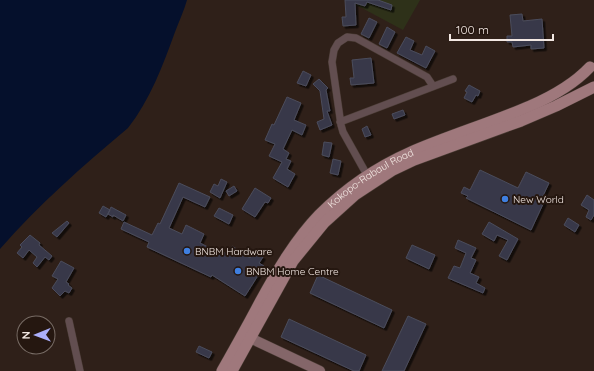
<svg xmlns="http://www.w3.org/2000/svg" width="594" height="371" viewBox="0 0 594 371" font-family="Quicksand,sans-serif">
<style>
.green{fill:#2e3119}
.water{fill:#05102c}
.building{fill:#383948;stroke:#4b4c5c;filter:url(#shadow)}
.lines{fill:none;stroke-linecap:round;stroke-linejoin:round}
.street-casing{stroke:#4a3c35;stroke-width:8}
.secondary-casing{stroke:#4a3c35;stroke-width:11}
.primary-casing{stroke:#4a3c35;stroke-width:12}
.street{stroke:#624e50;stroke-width:7}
.secondary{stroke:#846669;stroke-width:10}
.primary{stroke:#9f787c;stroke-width:11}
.shop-dot{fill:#3f7fe0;stroke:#251710;stroke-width:1.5}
.labels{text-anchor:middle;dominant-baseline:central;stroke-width:4;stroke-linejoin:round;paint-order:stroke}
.street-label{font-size:10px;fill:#f3e8e3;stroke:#251710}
.poi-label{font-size:10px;fill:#f3e8e3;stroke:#251710;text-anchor:start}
</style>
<defs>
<filter id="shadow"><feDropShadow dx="2.5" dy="2.5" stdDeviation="0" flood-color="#0009"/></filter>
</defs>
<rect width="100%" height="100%" fill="#2f2019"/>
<!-- green -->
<path class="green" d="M347,0H420L403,30Z"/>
<!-- water -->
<path class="water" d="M0,0H187C184,11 179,21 175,32C163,65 150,100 128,128C83,166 39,204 0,249Z"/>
<!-- building -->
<path class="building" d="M345,0H378L392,5L391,10L367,2L365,6L355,3L356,25L343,26L342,17H346Z
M522,14L523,21L542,19L544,48L531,49V45L513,47L512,42H507V36H512L510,15Z
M369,18L377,22L369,38L361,34Z
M387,27L395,32L387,48L379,44Z
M406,37L414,41L410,50L422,55L426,46L435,51L426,68L397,53Z
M371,58L374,83L351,85L350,78H354L352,60Z
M303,71L311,75L306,86L297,83Z
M319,79L328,88L326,90L330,111H327L332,125L320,130L317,122L324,119L320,91L313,84Z
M469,85L480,91L478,96L476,95L472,102L464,98L467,92L465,91Z
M287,97L301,103L294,120L306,125L302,135L292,130L283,149L289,153L286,159L291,161L287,169L295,174L288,187L273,178L282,162L269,156L275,144L265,140L272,124L274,125Z
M403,110L405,115L394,119L392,114Z
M367,126L371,135L365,137L362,129Z
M324,142L332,143L329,157L322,155Z
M333,159L341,161L338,175L330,173Z
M480,170L518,188L526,172L549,183L541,200L544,202L531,230L466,198L468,196L461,193L464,187L470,190Z
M221,179L227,182L220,198L210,192L214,184L218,186Z
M179,183L210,197L205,207L183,197L169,228L182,234L186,225L204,234L200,243L214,250L215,248L227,254L232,246L250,258L254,252L263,257L259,263L264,266L245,296L212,275L211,277L147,247L149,242L121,229L124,222L152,235L158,223L160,224Z
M234,186L237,191L229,196L226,191Z
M255,188L271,198L268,203L265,202L255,217L242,209Z
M587,195L594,200V215L591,220L586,217L589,210L581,205Z
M103,206L110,210L106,217L99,213Z
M111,207L126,215L123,221L113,215V217L108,214Z
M219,208L233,215L229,224L214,216Z
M568,218L579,225L575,232L564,225Z
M67,221L69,223L57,237L52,233Z
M489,222L518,239L507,260L499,256L508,240L497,235L494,241L482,234Z
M30,235L40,243L39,245L52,256L49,260L45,257L37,267L33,263L37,257L29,250L23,258L17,253L22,247L20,245Z
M458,240L476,248L471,258L476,260L470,273L479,277L476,283L485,288L483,293L448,278L454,266L460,268L466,253L455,248Z
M412,245L435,255L429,269L406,258Z
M61,261L74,268L66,282L69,284L68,285L72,288L69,293L65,291L60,296L52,288L58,279L52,276Z
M318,275L392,310L384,328L310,293Z
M408,316L426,324L404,371H382Z
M289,319L366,355L359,371H354L281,337Z
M199,346L212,352L209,358L196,352Z"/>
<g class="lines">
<defs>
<path id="street" d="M340,122L453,79
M367,175L343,132L341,125L332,62L334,50L338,43L347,37L356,38L427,77L433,86
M69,321L80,371"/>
<path id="secondary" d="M250,338L320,371"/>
<g id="primary">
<path id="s1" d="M222,371C235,348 248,325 260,302C277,271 295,240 319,215C346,188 377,167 411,152C450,135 491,123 530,106C553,96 573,85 590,67"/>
<path d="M232,371L293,261L324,223L355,195L393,170L414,160L521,121L556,106L594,87"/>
</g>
</defs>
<!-- street casing -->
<use href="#street" class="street-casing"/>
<!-- secondary casing -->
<use href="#secondary" class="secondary-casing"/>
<!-- primary casing -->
<use href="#primary" class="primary-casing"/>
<!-- street -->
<use href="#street" class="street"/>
<!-- secondary -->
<use href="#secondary" class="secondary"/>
<!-- primary -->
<use href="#primary" class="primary"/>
</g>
<!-- markers -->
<g class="shop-dot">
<circle cx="505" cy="199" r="4"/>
<circle cx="187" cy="251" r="4"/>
<circle cx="238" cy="271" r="4"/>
</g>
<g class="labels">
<!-- street labels -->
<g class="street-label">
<text stroke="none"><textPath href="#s1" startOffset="248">Kokopo-Rabaul Road</textPath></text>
</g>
<!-- poi labels -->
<g class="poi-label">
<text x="513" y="199">New World</text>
<text x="195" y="251">BNBM Hardware</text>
<text x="246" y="271">BNBM Home Centre</text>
</g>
</g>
<!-- north arrow -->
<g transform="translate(36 335) rotate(269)"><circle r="19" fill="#251710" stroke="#776b64"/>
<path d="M0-3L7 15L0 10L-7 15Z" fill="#abaffb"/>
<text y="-6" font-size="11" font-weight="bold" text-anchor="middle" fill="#f3e8e3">N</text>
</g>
<!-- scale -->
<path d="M450 34v6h103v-6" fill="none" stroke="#f3e8e3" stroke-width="2"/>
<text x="456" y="34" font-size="12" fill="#f3e8e3" stroke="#251710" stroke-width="3" paint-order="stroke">100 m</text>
</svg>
